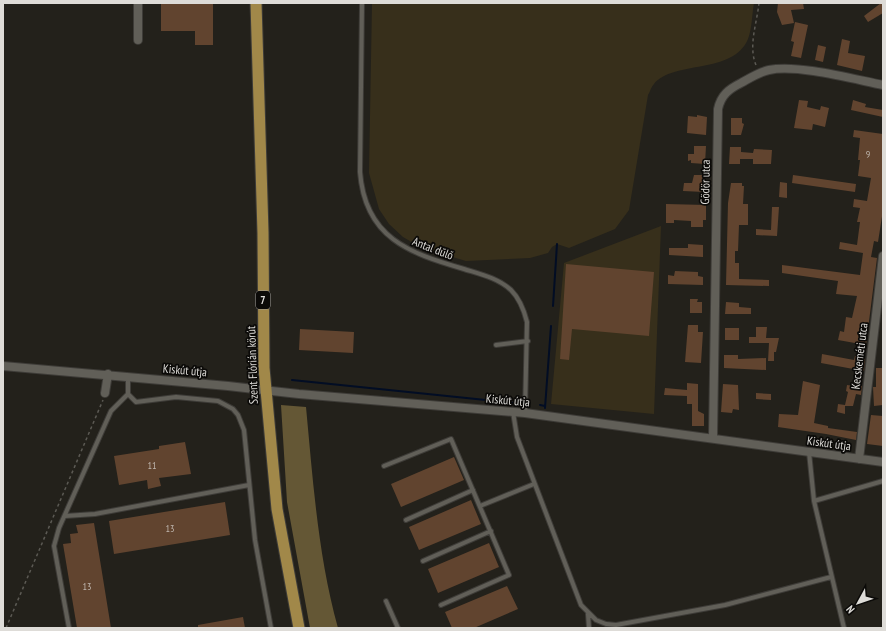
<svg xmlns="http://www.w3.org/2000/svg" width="886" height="631" viewBox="0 0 886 631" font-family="'PT Sans Narrow',sans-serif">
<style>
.green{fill:#372f1b}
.forest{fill:#645735}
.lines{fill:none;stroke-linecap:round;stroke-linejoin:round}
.stream{stroke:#020d24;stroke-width:2}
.building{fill:#61442f}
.service-casing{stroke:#3e3c38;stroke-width:6}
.minor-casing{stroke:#3e3c38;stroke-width:10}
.primary-casing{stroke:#3e3c38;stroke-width:13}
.path{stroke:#5c5a54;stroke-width:1.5;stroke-dasharray:3 3;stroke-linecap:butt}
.service{stroke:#615f58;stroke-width:4}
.minor{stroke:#615f58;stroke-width:8}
.primary{stroke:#a18849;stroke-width:11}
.labels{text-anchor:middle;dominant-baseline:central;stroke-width:3.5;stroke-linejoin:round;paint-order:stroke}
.number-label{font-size:10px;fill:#bfb6ae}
.shield{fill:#0b0a08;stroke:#9f9d9a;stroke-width:1}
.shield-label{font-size:11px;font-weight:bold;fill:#dedcd8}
.street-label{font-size:12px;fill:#dedcd8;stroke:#0b0a08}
</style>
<rect width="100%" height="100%" fill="#23211b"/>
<!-- green -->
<path class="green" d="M372,3H754C752,14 752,29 748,39C733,75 673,60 654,84C651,87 650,92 648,95L629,210L615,229L569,248L557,244L552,247L548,253L530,258L466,261L422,248L403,237L389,224L379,209L369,173Z
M661,226L654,414L551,404L564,263Z"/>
<!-- forest -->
<path class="forest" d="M281,405L306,407C313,481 318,556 338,628H310L287,502Z"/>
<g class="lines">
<!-- stream -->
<path class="stream" d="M553,306L557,244
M292,380L514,403
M540,405L545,406
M545,408L551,326"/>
</g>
<!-- building -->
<path class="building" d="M161,3H213V45H195V31H161Z
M778,3H803L804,9L791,10L794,23L782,25L777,12Z
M881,3H883V13L868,22L864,16Z
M795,22L808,25L801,58L791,56L794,42L791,41Z
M842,39L850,41L848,53L865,56L862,71L837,65Z
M818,45L826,47L823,62L815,60Z
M799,100L808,101L807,107L820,110L821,106L829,108L825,127L813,124L812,130L794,128Z
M853,100L866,104L865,107L883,110V117L851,110Z
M697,115L707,117L706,135L687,133L688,116L697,117Z
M731,118H742V123L744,124L741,135H731Z
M854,130L883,134V210L878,242L874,241L871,257L877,258L866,345L838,340L840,331L844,332L846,317L852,318L857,296L836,294L838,281L782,273V265L860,275L863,253L839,249L840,242L857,245L860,222H857L860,208L853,207L854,199L867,201L871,178L858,176L860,160H858L860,138L853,137Z
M694,146H706L705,164L691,163V160L688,161V154H694Z
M730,147H741V152L753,153L754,149L772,150L771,164H753V159H740V164H729Z
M694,175H704V192L683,191L684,183H692Z
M793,175L856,184L855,192L792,183Z
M780,182L787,183V198L779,197Z
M731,183H742V186H744L743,204H748V225H739L738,251H735V263H739V279L769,280V286L726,285L728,203Z
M666,204L706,205V220H703V227H691V221L674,220V223H666Z
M772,207H779L777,236L756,235V229L771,230Z
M688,244L703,245V257L669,255V248H688Z
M566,264L654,272L649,336L572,329L569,360L560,359Z
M675,271L698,272V276L703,277V285L668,284V275L674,276Z
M690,299H698L697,302H702V313H690Z
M726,302L739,303V307L751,308V314H725Z
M688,325H698V332H703L701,363L685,362Z
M756,327H767L766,338H779L776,352H774V361H768L769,343H749V337H756Z
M725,328H739V340H725Z
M300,329L354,332L353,353L299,350Z
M822,354L854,360L855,356L865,358L864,371L821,363Z
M724,355H738V359L766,358V370L724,368Z
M876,368H883V405L874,406L873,387H876Z
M803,381L820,385L814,423L828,426V428L857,432L856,440L826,434L778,427L779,414L798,415Z
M854,381L859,382V385L862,386L861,395L856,394L853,406H845V414L837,412L838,404L845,405L848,392L846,391L847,385L853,386Z
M687,383L698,384V411L704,414V426H692V404H687V396L664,395L665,388L687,390Z
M723,384L738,385L739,410L733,409L732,413L721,412Z
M756,393L771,394V400L756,399Z
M871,415L883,416V446L867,444Z
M185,442L191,474L159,478L161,486L148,489L147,480L119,485L114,456L159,449V446Z
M454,457L464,480L401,507L391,484Z
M471,500L481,524L419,550L409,527Z
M225,502L230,535L114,554L109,521Z
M94,523L111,628H77L63,544L71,543L70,534L78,533L76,525Z
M489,543L499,567L438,593L428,569Z
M507,586L518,609L474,628H452L445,612Z
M243,617L245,628H198V625Z"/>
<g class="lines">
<defs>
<path id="service" d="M362,3L360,172C365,238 409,253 464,269C480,274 498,278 511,290C520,299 524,310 527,322L525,413
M496,345L528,341
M128,378V394L136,402L176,397L218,401L233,409L238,415L244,430L255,540L271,628
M513,412L517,437L581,605L596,620L606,624L616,625L725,605L831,577
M809,452L814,501L844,628
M384,466L451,439L509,575L441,605
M814,501L883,481
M480,506L534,484
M65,516L95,514L249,485
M406,520L473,490
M423,561L491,531
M386,601L398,628
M588,614L589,628
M69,628L54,546L59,528L111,411L128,394"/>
<path id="minor" d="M138,40V3
M3,366L228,386L299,394L525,413L883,462
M105,393L108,374
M713,438L718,109C721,95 729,89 741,83C750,78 759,72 769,70C797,64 853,79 883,85
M859,459L883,256"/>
<path id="primary" d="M256,3L263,233L264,368L277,509L299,628"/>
</defs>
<!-- service casing -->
<use href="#service" class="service-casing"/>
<!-- minor casing -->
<use href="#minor" class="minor-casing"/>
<!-- primary casing -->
<use href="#primary" class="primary-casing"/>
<!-- path -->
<path class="path" d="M756,65C748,46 757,23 759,3
M6,628L103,400"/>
<!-- service -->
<use href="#service" class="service"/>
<!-- minor -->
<use href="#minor" class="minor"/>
<!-- primary -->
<use href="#primary" class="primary"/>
</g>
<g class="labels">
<!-- number labels -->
<g class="number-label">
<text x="868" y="154">9</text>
<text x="152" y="465">11</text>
<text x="170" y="528">13</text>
<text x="87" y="586">13</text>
</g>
<!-- shield labels -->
<rect class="shield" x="256" y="291" width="14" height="18" rx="3"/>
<g class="shield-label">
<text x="263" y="300">7</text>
</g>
<!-- street labels -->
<g class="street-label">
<text transform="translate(705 182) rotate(-89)">Gödör utca</text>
<text transform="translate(433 248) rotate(21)">Antal dűlő</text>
<text transform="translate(859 356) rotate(-83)">Kecskeméti utca</text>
<text transform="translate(252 365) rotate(-92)">Szent Flórián körút</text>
<text transform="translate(185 370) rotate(5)">Kiskút útja</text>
<text transform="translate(508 400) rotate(5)">Kiskút útja</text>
<text transform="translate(829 443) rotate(8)">Kiskút útja</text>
</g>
</g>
<!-- border -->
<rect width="886" height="631" fill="none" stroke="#dedcd8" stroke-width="8"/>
<!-- north arrow -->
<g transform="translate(858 603) rotate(230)" stroke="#0b0a08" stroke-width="3" paint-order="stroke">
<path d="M0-3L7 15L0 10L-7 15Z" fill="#dedcd8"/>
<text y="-6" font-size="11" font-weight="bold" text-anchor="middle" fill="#dedcd8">N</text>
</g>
</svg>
